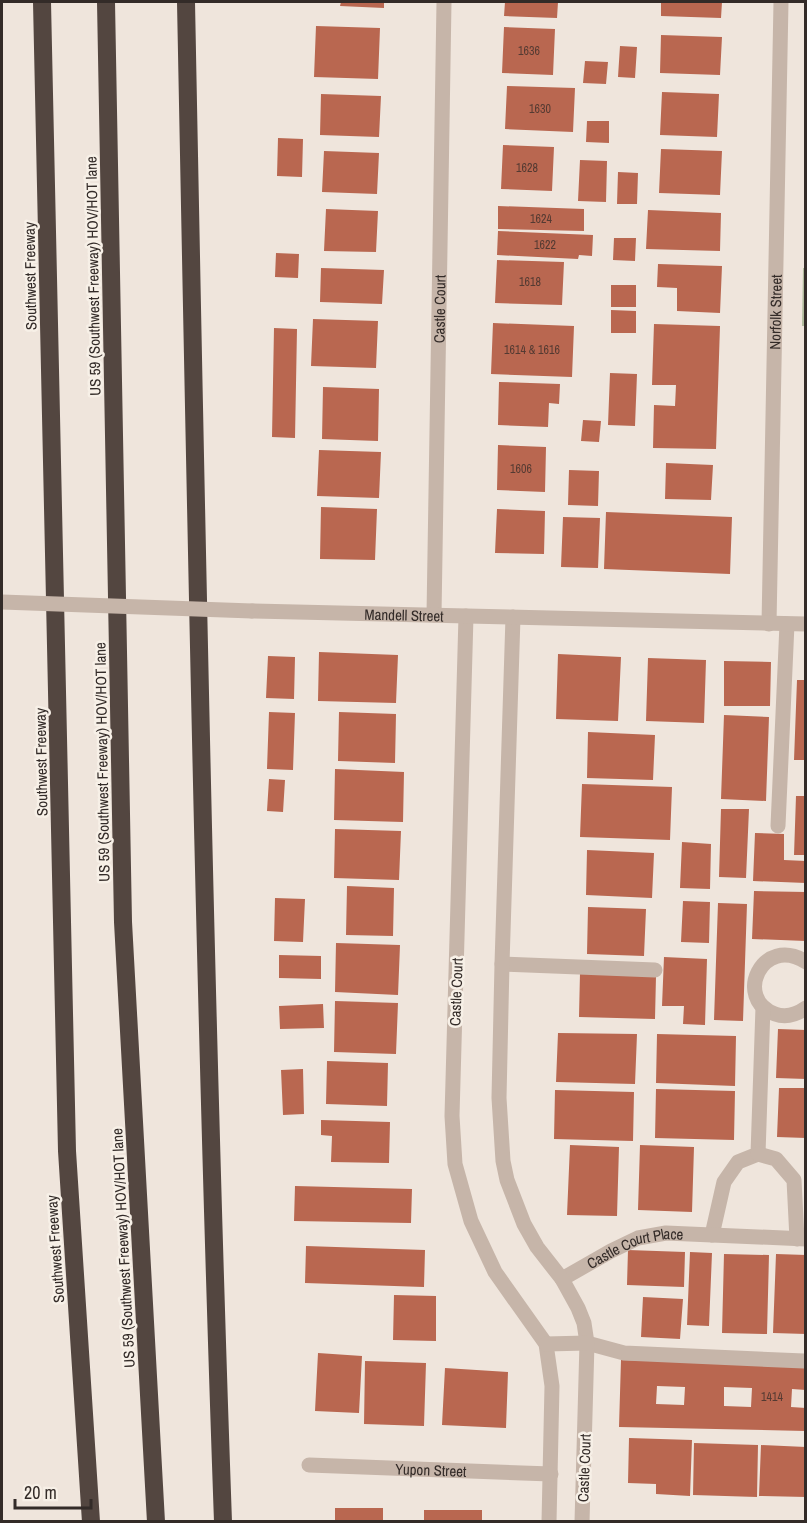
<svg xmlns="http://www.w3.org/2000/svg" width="807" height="1523" viewBox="0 0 807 1523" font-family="'Archivo Narrow',sans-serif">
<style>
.green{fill:#b2bc9d}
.building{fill:#b96750;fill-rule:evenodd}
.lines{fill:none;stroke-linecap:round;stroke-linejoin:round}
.service{stroke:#c6b5a9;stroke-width:15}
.minor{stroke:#c6b5a9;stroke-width:15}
.tertiary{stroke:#c6b5a9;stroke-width:15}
.motorway{stroke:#534640;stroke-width:18}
.tertiary-bridge{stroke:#c6b5a9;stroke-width:15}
.labels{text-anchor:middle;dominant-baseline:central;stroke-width:5;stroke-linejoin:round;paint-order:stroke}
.number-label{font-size:12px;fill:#543a32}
.street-label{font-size:15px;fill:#332b28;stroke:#f7f0e7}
</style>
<rect width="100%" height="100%" fill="#efe5dc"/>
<!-- green -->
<path class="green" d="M803,268H806L805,326H802Z"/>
<!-- building -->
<path class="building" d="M341,2H384V8L340,6Z
M505,2H558L557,18L504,16Z
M661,2H722L721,18L661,16Z
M316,26L380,28L378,79L314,77Z
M504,27L555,29L553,75L502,73Z
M661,35L722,37L720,75L660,73Z
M620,46L637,47L635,78L618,77Z
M585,61L608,62L606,84L583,83Z
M507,86L575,88L573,132L505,129Z
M662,92L719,94L717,137L660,135Z
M321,94L381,96L379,137L320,135Z
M587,121H609V143L586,142Z
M278,138L303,139L302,177L277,176Z
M503,145L554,147L552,191L501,189Z
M661,149L722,151L720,195L659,193Z
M324,151L379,153L377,194L322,192Z
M580,160L607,161L606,202L578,201Z
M618,172L638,173L637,204H617Z
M498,206L584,209V231L498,229Z
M326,209L378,211L376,252L324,251Z
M648,210L721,213L720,251L646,249Z
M498,231L593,235L592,256L579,255L578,259L497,255Z
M614,238H636L635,261L613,260Z
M276,253L299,254L298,278L275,277Z
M497,260L564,262L562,305L495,303Z
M658,264L722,266L720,313L677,311V288L657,287Z
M321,268L384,270L382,304L320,302Z
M611,285H636V307H611Z
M611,310L636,311V333H611Z
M313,319L378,321L376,368L311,366Z
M493,323L574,326L572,377L491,374Z
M654,324L720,326L716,449L653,448L654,405L675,406L676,385H652Z
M274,328L297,329L295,438L272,437Z
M610,373L637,374L635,426L608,425Z
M499,382L560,384L559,404L549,403L548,427L498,425Z
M323,387L379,389L378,441L322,439Z
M583,420L601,421L599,442L581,441Z
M498,445L546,447L545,492L497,490Z
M319,450L381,452L379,498L317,496Z
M666,463L713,465L711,500L665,499Z
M569,470L599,471L598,506L568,505Z
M321,507L377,509L375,560L320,559Z
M497,509L545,511L544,554L495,553Z
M606,512L732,517L730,574L604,569Z
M563,517L600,518L598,568L561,567Z
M319,652L398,655L396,703L318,701Z
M558,654L621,657L618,721L556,719Z
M268,656L295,657L294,699L266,698Z
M648,658L706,660L704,723L646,721Z
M724,661L771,662L770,706H724Z
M797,680H806V760H794Z
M269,712L295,713L293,770L267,769Z
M339,712L396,714L395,763L338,761Z
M724,715L769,717L766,801L721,799Z
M588,732L655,735L653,780L587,778Z
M335,769L404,772L403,822L334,820Z
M269,779L285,780L283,812L267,811Z
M582,784L672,787L670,840L580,837Z
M796,796H806V855H794Z
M721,809H749L746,878L719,877Z
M335,829L401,831L399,880L334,878Z
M755,833L784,834V860L806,861V883L753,881Z
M682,842L711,844L710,889L680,888Z
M587,850L654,853L652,898L586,895Z
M347,886L394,888L393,936L346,935Z
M754,891L806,892V941L752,939Z
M275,898L305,899L303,942L274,941Z
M683,901L710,902L709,943L681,942Z
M718,903L747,904L743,1021L714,1020Z
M588,907L646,909L644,956L587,954Z
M336,943L400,945L398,995L335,992Z
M279,955L321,956V979L279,978Z
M664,957L707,959L705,1025L683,1024L684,1006H662Z
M580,973L656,976L655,1019L579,1017Z
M335,1001L398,1003L396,1054L334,1052Z
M323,1004L324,1028L280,1029L279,1006Z
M778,1029L806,1030V1079L776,1078Z
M558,1033L637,1034L635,1084L556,1082Z
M657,1034L736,1036L735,1086L656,1083Z
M327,1061L388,1063L387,1106L326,1104Z
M303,1069L304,1114L283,1115L281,1070Z
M779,1088H806V1138L777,1137Z
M656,1089L735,1091L734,1140L655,1138Z
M555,1090L634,1092L633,1141L554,1139Z
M321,1120L390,1122L389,1163L331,1162L332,1136L321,1135Z
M570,1145L619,1147L617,1216L567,1215Z
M640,1145L694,1147L692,1212L638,1210Z
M295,1186L412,1189L411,1223L294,1221Z
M306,1246L425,1250L424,1287L305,1283Z
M628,1250L685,1252L684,1287L627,1285Z
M690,1252L712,1253L709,1326L687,1325Z
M724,1254L769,1255L767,1334L722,1333Z
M776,1254L806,1255V1334L773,1333Z
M394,1295L436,1296V1341L393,1340Z
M643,1297L683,1299L680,1339L641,1337Z
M318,1353L362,1356L359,1413L315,1411Z
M621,1360L806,1365V1390L792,1389L791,1407L806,1408V1431L619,1427ZM657,1386L685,1387L684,1405L656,1404ZM724,1387L752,1388L751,1407L724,1406Z
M365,1361L426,1363L424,1426L364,1424Z
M445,1368L508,1372L506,1428L442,1425Z
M629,1438L692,1440L690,1496L656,1494V1484L628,1483Z
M694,1443L758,1445L757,1497L693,1495Z
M761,1445L806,1447V1497L759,1496Z
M335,1508H383V1522H335Z
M424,1510H482V1522H424Z"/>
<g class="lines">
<!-- service -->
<g class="service">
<path d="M778,826L787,624"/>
<path d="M806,962C762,934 733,999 775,1014C786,1018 796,1015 806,1008"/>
<path d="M502,964L655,970"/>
<path d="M712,1235L724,1182L738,1162L758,1154L763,1007"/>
<path id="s1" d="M562,1279L611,1251L638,1238L666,1233L806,1239"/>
<path d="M587,1343L624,1353L804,1361"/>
</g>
<!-- minor -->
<g class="minor">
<path id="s2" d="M434,615L444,2"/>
<path d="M466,616L452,1116L455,1164L471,1221L495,1272L546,1344L552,1386L549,1522"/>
<path d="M513,617L502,964L499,1098L503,1161L507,1180L524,1224L537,1247L562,1279L578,1308L584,1323L587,1343L582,1522"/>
<path id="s3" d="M769,624L781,2"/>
<path d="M758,1154L776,1159L794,1180L797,1239"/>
<path d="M546,1344L587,1343"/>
<path id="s4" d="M309,1465L551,1474"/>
</g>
<!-- tertiary -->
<path class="tertiary" id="s5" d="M252,611L806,624"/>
<!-- motorway -->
<path class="motorway" d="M42,2L67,1151L91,1522
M106,2L123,922L156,1522
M186,2C196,508 205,1015 223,1522"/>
<!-- tertiary-bridge -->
<path class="tertiary-bridge" d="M2,602L252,611"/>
</g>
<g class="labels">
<!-- number labels -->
<g class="number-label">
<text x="529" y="51">1636</text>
<text x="540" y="109">1630</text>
<text x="527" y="168">1628</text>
<text x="541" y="219">1624</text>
<text x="545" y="245">1622</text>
<text x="530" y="282">1618</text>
<text x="532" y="350">1614 &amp; 1616</text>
<text x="521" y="469">1606</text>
<text x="772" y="1397">1414</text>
</g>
<!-- street labels -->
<g class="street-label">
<text transform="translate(30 276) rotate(-91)">Southwest Freeway</text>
<text transform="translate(93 276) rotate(-91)">US 59 (Southwest Freeway) HOV/HOT lane</text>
<text stroke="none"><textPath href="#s2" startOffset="306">Castle Court</textPath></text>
<text stroke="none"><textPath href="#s3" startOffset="312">Norfolk Street</textPath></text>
<text stroke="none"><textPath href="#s5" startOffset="152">Mandell Street</textPath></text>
<text transform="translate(41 762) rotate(-91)">Southwest Freeway</text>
<text transform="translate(102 762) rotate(-91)">US 59 (Southwest Freeway) HOV/HOT lane</text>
<text transform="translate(456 992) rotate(-88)">Castle Court</text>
<text transform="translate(123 1248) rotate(-93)">US 59 (Southwest Freeway) HOV/HOT lane</text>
<text transform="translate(55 1249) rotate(-94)">Southwest Freeway</text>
<text stroke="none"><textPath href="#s1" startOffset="81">Castle Court Place</textPath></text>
<text transform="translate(584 1468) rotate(-88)">Castle Court</text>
<text stroke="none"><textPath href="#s4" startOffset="122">Yupon Street</textPath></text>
</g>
</g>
<!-- border -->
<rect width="807" height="1523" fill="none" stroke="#332b28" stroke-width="6"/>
<!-- scale -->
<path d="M15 1499v9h76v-9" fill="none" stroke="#332b28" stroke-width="3"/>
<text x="24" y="1499" font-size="18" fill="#332b28" stroke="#f7f0e7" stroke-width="4.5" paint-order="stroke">20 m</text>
</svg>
